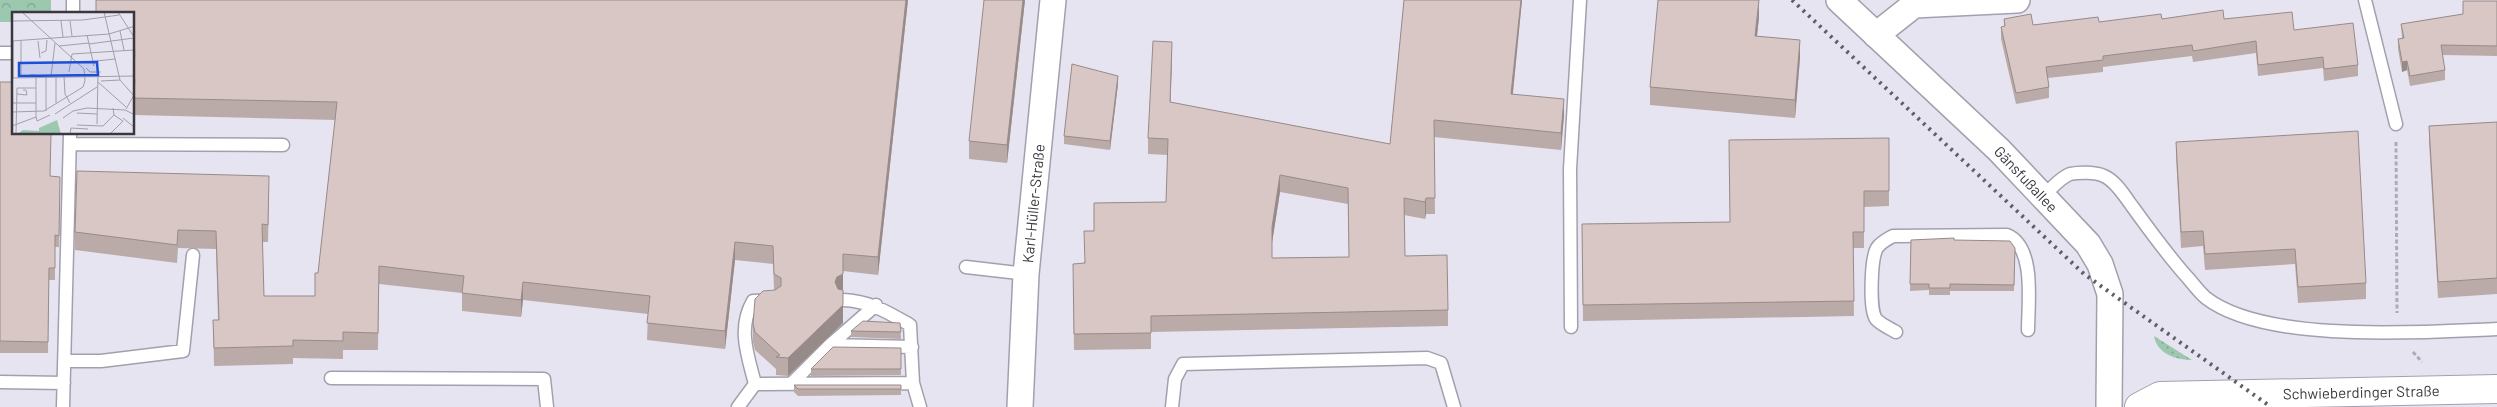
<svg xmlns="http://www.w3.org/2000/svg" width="2497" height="407" viewBox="0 0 2497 407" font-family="Barlow,sans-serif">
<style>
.grass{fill:url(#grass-dots)}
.park{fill:url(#park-crowns)}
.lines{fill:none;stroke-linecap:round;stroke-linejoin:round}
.lane-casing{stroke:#a3a0ad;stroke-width:15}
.street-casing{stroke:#a3a0ad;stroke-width:28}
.secondary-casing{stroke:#a3a0ad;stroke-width:30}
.path{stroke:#aeabb6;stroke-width:3;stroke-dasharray:4 2.5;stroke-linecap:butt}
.lane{stroke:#fff;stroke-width:12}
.street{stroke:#fff;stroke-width:25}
.secondary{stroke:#fff;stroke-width:28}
.rail{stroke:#5f5d65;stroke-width:4;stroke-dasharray:2.5 5;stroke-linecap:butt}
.wall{fill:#baaba9;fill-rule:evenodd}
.shaded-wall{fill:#978b89}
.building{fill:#d8c7c4;stroke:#978b89;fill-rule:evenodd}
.labels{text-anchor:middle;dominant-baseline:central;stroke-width:5;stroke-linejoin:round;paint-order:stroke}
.street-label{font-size:15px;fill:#3a383e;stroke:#e7e4f2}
.inset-road{fill:none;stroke:#a29faa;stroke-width:1}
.view{fill:#1d4ed8;fill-opacity:0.15;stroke:#1d4ed8;stroke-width:2.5}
.inset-edge{fill:none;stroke:#3a383e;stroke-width:2.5}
</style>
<defs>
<pattern id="grass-dots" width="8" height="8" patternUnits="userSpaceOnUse" patternTransform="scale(1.25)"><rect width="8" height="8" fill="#9dc8b0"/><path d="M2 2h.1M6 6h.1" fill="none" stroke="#81a391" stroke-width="1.8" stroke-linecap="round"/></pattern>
<pattern id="park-crowns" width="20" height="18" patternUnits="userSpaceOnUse" patternTransform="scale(1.25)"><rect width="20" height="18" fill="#9dc8b0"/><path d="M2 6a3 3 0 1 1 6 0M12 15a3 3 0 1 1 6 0" fill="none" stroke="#81a391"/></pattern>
</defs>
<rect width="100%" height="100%" fill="#e7e4f2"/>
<!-- grass -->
<path class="grass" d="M2154,336L2192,360C2176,360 2157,354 2154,336Z"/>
<!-- park -->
<path class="park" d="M0,0H51V14H14V22H0Z"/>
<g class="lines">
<defs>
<path id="lane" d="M2365,0L2396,124
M73,14V0
M0,53H14
M70,144L283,145
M2044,195C2051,189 2061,177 2070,174C2079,172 2096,172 2104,176C2116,181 2125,197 2132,206C2150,231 2168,256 2188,278C2194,285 2200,293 2206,298C2266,344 2423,332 2497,329
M966,267L1026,274
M843,300C870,301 887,312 910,325L913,383
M1571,327L1570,169L1580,0
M1896,332C1891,329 1880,324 1876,319C1869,309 1871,258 1877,248C1881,242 1886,240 1893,236L2007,235C2036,247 2028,304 2028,330
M830,345L876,305
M65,361H101L183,351L193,255
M331,378L544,379L547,407
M0,382L64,383
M755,384C748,356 737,329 753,301L772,300
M791,384L830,345L912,347
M63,407L70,134
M738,407L755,384L913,383L920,407
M1172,407L1175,379L1183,364L1427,358L1441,363L1454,407"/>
<g id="street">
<path id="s1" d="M1839,0L1999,150L2088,244L2100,264L2110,294L2109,407"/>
<path d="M1876,35L1914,5L2017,0"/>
<path id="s2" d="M1020,407L1026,274L1053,0"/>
</g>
<g id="secondary">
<path id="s3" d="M2139,407L2160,396L2497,389"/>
</g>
</defs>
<!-- lane casing -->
<use href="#lane" class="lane-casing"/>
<!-- street casing -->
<use href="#street" class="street-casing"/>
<!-- secondary casing -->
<use href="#secondary" class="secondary-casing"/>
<!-- path -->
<path class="path" d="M2396,142L2397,313
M2413,352L2422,362"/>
<!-- lane -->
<use href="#lane" class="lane"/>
<!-- street -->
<use href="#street" class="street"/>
<!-- secondary -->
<use href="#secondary" class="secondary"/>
<!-- rail -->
<path class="rail" d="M1792,0L2084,274L2271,407"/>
</g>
<!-- wall -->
<path class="wall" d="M96,0H908L878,275L843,271V323L788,376L776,375V369L755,350L753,342V324L774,290L773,264L735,260L725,349L647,340L648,314L523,300L521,317L462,311V293L379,284L378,350H343V359L293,358V364L214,366L213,320H218L216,249L178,248L177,263L75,250V232L269,193L268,242H262L264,296H315L318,273L335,120L134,115V14Z
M1025,0L1007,163L969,159V141Z
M1404,0H1522L1513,94L1564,115L1561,150L1434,137L1435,214H1426L1425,219L1404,215L1405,256L1448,310V326L1151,332V349L1074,350L1073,280L1084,263L1094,231V203L1166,202L1168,155L1148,154V138L1172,58L1170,102L1390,144ZM1280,192L1348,204L1349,257L1272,258V242Z
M2497,1V56L2442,55L2445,70V80L2410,86L2407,70L2402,72L2398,49V39H2402L2401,24L2463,14Z
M1759,17L1757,36L1800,58L1795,118L1650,105V87Z
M2004,19L2033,25L2162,19H2224L2294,30L2358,65V76L2324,81L2323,68L2258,76L2256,53L2193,62L2192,56L2103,67V72L2048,78L2049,87V98L2016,104L2001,39V27H2004Z
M0,82L50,176L60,177L59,247H55V280H49L48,353H0Z
M1118,84L1110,150L1064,144V136Z
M2497,122V294L2438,298L2429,142V126Z
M1889,138V206L1864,207V248H1853L1854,316L1583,321L1582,224L1730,222Z
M2176,142L2366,283V299L2298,303L2295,264L2205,270L2203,246L2181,248L2176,157Z
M1911,240H1954L2015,248L2014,291H1950V295H1929V290L1910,291Z
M900,323L901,339L851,337V331Z
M901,348V375L811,376V369Z
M794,385H901V395L798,396L794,392Z"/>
<!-- shaded-wall -->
<path class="shaded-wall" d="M906,0H908L878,275V257Z
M1023,0H1025L1007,163V145Z
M1521,0H1522L1511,110V94Z
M1759,0V17L1755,54V36Z
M1800,40V58L1795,118V100Z
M1172,42V58L1170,119V102Z
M2407,61V70L2402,72V62Z
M1118,76V84L1110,150V141Z
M1564,99V115L1561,150V133Z
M1280,175V192L1272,243V227Z
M1426,198V214L1425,219V202Z
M735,242V260L725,349V331Z
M843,274V292L837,295L835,282L837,277Z
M523,282V300L521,317V300Z
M843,305V323L788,376V358Z"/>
<!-- building -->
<path class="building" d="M96,0H906L878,257L843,254V274L837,277L835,282L838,289L843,290V305L788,358L776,357L780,355L755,332L753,324L755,299L763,291L775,290L781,286V278L774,274L773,246L735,242L725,331L647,323L650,296L523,282L521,300L462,293L464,276L379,266L378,333L343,332V341L293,340V346L214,348L213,320H219L216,231L178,230L177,245L75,232L77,171L269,176L268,225L262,224L264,296H315V273H318L337,102L134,98V14H96Z
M984,0H1023L1007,145L969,141Z
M1404,0H1521L1511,94L1564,99L1561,133L1434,120L1435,198H1426L1425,202L1404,198L1405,256L1447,255L1448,310L1151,316V333L1074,334L1073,264L1085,263L1084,231H1094V203L1166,202L1168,139L1148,138L1153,41L1172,42L1170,102L1390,144ZM1280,175L1348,188L1349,257L1272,258V227Z
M1658,0H1759L1755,36L1800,40L1795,100L1650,87Z
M2463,1H2497V46L2441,45L2445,70L2410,76L2407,61L2402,62L2398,39L2404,38L2401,24L2463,14Z
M2223,10L2224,19L2292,12L2294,30L2353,23L2358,65L2324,69L2323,57L2258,65L2256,41L2193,51L2192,45L2103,56V60L2046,67L2049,87L2016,93L2001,27L2005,26L2004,19L2031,14L2033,25L2098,17L2099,22L2161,14L2162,19Z
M1072,64L1118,76L1110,141L1064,136Z
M0,82H14V134H51L50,176L60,177L59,236L55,235V268H49L48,342L0,341Z
M2497,122V278L2438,282L2429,126Z
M2358,131L2366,283L2298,287L2295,249L2205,254L2203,231L2181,232L2176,142Z
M1889,138V191H1864V232H1853L1854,301L1583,305L1582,224L1730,222L1729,140Z
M1954,238V240L2010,241L2015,248L2014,285L1950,284V288H1929V284H1910L1911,240Z
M863,321L900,323L901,332L851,331Z
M833,347L901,348V369H811Z
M794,385H901V389H798Z"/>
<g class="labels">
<!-- street labels -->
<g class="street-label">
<text stroke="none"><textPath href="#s1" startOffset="259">Gänsfußallee</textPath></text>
<text stroke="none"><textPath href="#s2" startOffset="204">Karl-Hüller-Straße</textPath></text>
<text stroke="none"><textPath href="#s3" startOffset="225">Schwieberdinger Straße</textPath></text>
</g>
</g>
<!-- overview -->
<g transform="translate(12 12)">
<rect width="122" height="122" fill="#e7e4f2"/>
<path d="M45,108L49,122H5L11,118L27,119V116Z" fill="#9dc8b0"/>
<path class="inset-road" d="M92,0L108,68L123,85M106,0L122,25L123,45M0,9L71,8L107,3M49,9L51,25M58,9L60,24M108,19L112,38M75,23L82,54M0,29L97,22L123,14M1,29V66M26,29L28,46M77,32L122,26M47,34L77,31M29,41L34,39L35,28M66,51L103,47M74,56L78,60H89M57,60L60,42L122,38M34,64V99M39,64L43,31M52,64L53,82L58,91M9,65V29M44,65V91M0,66L123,64M89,69L108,68M86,70L114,95M5,82L15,83L14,78H11M0,91H24M114,97L122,83L123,67M0,100L32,99L71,75L73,69L72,57L10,0M65,101L85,102M43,102L85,75M24,105L25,109L38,103M51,106L61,99L75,96L113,98L123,103M111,106L123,116M85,112L86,62M65,113L91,114L102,103L101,96M0,114L24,105V63H18M4,122L5,76H24M58,122L59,116L76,117M98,122L111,109L102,103"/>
<path class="view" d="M85,50L86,63L7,64V51Z"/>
<rect width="122" height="122" class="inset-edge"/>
</g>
</svg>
